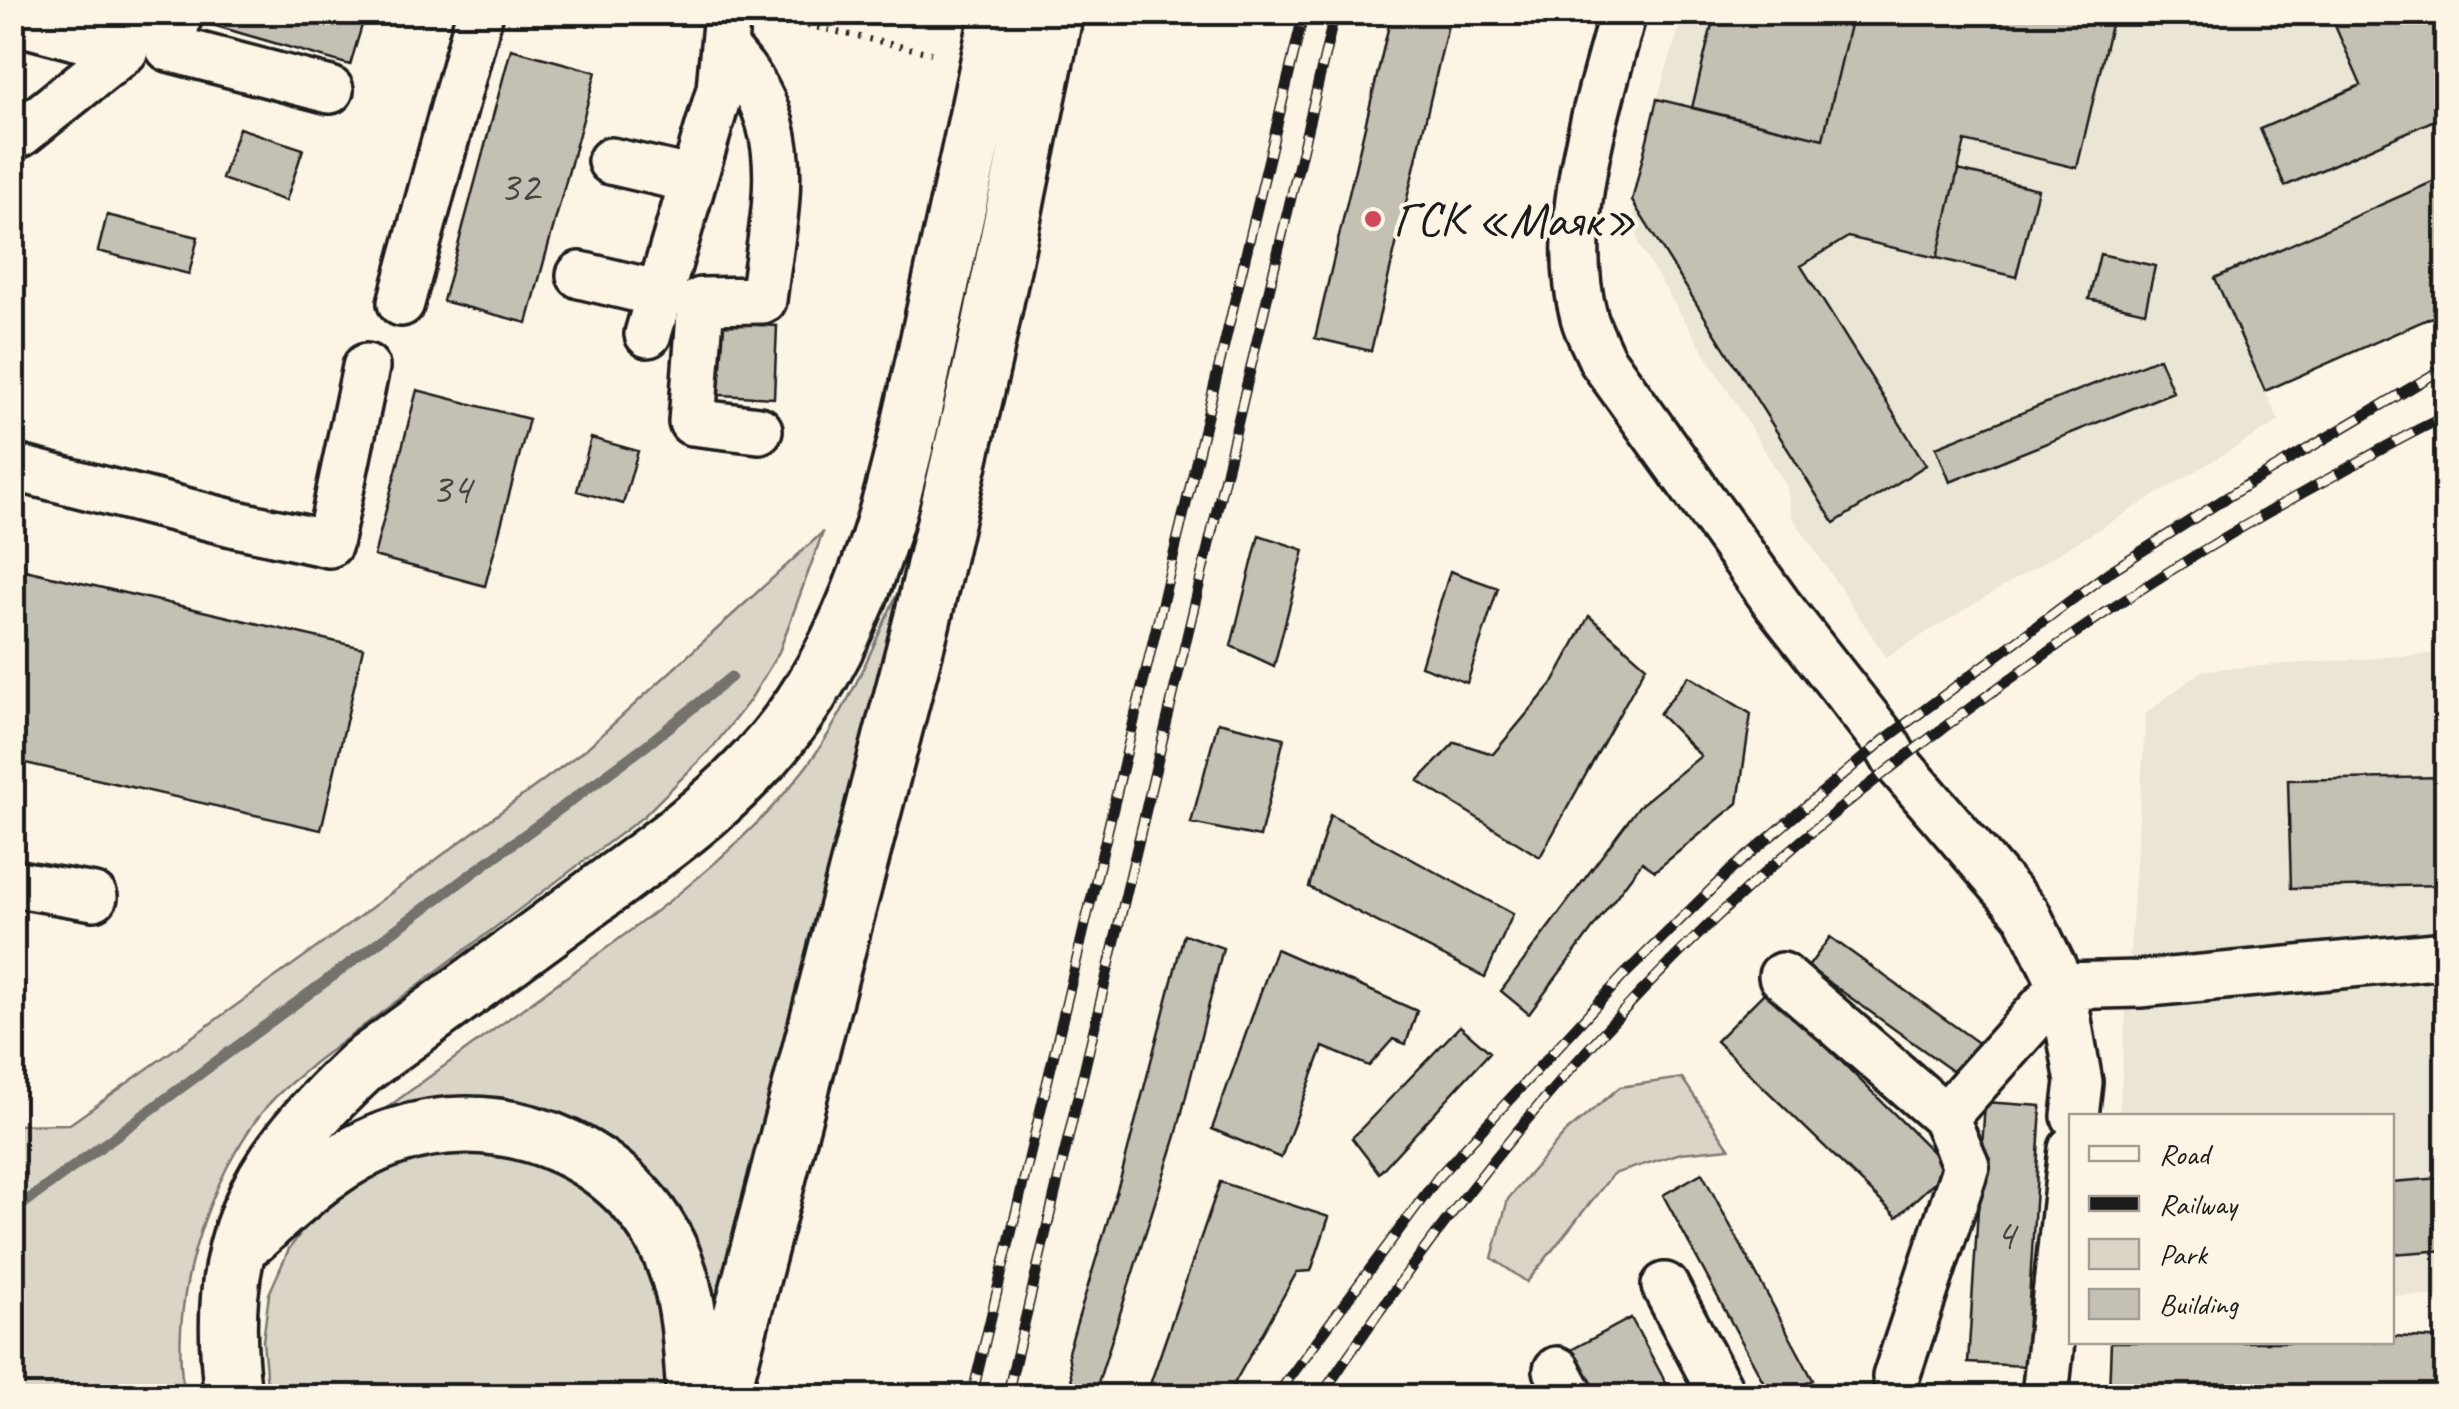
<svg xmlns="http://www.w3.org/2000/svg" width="2459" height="1409" viewBox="0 0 2459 1409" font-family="Caveat,sans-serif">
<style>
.built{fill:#ebe5d6}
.green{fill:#dbd5c8;stroke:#7c7872;stroke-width:2.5}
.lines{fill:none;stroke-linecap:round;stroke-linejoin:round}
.stream{stroke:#75726c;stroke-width:11}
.building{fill:#c4c0b3;stroke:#1c1c1c;stroke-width:2.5}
.minor-casing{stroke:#1c1c1c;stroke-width:52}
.major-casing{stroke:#1c1c1c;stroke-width:62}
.path{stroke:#1c1c1c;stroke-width:6;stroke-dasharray:2.5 8;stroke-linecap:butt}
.minor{stroke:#fcf5e5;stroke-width:45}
.major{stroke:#fcf5e5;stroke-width:55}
.rail-casing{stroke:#1c1c1c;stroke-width:11}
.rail{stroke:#fcf5e5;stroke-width:8;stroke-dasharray:22;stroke-linecap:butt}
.poi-dot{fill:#d1495b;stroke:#fcf5e5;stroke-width:4}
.labels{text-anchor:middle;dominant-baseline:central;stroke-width:8;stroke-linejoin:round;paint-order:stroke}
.number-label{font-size:45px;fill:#464542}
.poi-label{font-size:50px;fill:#1c1c1c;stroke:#fcf5e5;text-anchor:start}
</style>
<rect width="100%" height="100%" fill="#fcf5e5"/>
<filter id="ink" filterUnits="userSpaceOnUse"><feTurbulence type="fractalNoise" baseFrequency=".01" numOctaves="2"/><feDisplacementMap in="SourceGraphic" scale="20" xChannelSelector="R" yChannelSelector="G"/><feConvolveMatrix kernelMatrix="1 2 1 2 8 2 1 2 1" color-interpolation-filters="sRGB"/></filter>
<g filter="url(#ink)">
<!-- built -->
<path class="built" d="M1684,13H2446V311L2265,391L2279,421L1886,657L1792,516L1787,487L1639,246L1632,201L1657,99Z
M2446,653V1296L2392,1295V1116H2119L2146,713L2203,670Z"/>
<!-- green -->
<path class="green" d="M823,532L779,652L750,700L713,747L644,816L314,1063C299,1077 281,1089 268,1105C208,1176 166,1304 185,1396H13V1125L70,1124L333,936L587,748Z
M901,585L885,667L706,1361L636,1177L358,1129C421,1083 485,1036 548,990C641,924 736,858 806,767C847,713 873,646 901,585Z
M1682,1078L1729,1148L1681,1153L1613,1174L1527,1282L1492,1258L1508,1199L1564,1134L1620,1087Z
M509,1146L619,1204L660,1288L668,1368L666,1396H268L263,1341L269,1294L289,1249L323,1203L386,1159Z"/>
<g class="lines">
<!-- stream -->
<path class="stream" d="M12,1212L648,744L731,677"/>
</g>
<!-- building -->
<path class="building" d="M193,12H366L350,65L192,19Z
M1392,12H1451L1371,351L1315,338Z
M1715,12H1853L1823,139L1692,108Z
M1853,12H2114L2077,168L1965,141L1937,258L1848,237L1801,266L1926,465L1834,523L1632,201L1657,99L1823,139Z
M2329,12H2446V115L2285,186L2260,129L2361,85Z
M511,49L596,72L527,323L443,301Z
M239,128L303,149L286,201L222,179Z
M1958,170L2038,189L2016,277L1937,258Z
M2446,176V311L2265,391L2215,278Z
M107,215L198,237L189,274L98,251Z
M2100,254L2155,266L2145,312L2089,299Z
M706,322L777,326L774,398L703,394Z
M2159,358L2173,392L1950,482L1936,447Z
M417,390L529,419L485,586L374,556Z
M591,438L638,451L623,504L577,491Z
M1259,535L1304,550L1274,666L1231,646Z
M12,567L363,648L321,830L12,760Z
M1450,571L1498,588L1467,683L1421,666Z
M1589,616L1646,666L1540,857L1418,781L1455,742L1493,754L1552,684Z
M1689,676L1751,714L1738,803L1655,871L1642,862L1529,1014L1501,991L1639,806L1701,756L1659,714Z
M1218,722L1284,738L1260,837L1191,823Z
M2446,777V885L2291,888L2288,780Z
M1330,815L1513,914L1485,977L1309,887Z
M1184,934L1223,948L1176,1136L1094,1396H1066L1072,1382L1068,1352L1122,1173Z
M1830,937L1980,1044L1958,1075L1808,967Z
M1276,949L1417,1011L1406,1044L1393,1039L1369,1066L1323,1047L1281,1158L1212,1129Z
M1768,989L1949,1168L1897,1217L1716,1041Z
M1460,1026L1490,1052L1379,1173L1352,1138Z
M1985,1102L2041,1106L2025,1366L1968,1363Z
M1702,1173L1813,1380L1783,1396H1771L1663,1195Z
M2441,1178L2446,1250L2392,1254V1182Z
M1220,1182L1329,1217L1311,1271L1297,1272L1227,1396L1201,1393L1199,1396H1146Z
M1631,1318L1673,1396H1596L1571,1350Z
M2392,1336L2446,1339V1396H2184L2109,1393L2111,1342H2392Z"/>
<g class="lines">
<defs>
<path id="minor" d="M180,12L169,48L330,90
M1623,12C1599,105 1558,222 1584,317C1588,332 1596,346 1602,360L1778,605L1884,740L1897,763L2027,914L2062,986L2079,1082L2075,1116
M12,20L125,50L136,12
M724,48C800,125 775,202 763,300L701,301L692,422L759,430
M20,134L125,50
M611,161L693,180
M580,275L659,294
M401,303L480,12
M648,334L720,89L727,12
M12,467L236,524L329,544L366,367
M12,883L94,897
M1782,976L1945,1117L2062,986L2139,984L2446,955
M1665,1286L1723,1396
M1557,1370L1571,1396
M1896,1377L1966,1166L1945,1117
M2045,1396L2072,1149"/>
<path id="major" d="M251,1237C295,1197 336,1156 394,1137C509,1098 642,1157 679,1275C691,1314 692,1356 695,1396
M233,1396C214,1245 252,1168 362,1066C435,1013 508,959 582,905C638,863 698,823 747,772C871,648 901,466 937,301C958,205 980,109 999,12
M721,1396L922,621L983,360L1055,12"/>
</defs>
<!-- minor casing -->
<use href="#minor" class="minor-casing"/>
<!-- major casing -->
<use href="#major" class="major-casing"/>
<!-- path -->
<path class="path" d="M766,16L931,53"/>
<!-- minor -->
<use href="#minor" class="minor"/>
<!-- major -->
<use href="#major" class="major"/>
<defs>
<path id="rail" d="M972,1396L1304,12
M1007,1396L1335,12
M1276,1396L1439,1176L1625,974L1732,869L1884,740L2109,572L2245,486L2446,367
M1321,1396C1445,1211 1584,1037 1750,886C1843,801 1945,725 2048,652C2142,586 2238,527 2339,473C2374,453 2410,433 2446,416"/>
</defs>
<!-- rail casing -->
<use href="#rail" class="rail-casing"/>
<!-- rail -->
<use href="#rail" class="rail"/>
</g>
</g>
<!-- markers -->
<circle class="poi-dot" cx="1373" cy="219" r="10"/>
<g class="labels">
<!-- number labels -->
<g class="number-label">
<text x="519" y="186">32</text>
<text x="451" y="488">34</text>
<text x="2005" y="1234">4</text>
</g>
<!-- poi labels -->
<g class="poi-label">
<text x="1393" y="219">ГСК «Маяк»</text>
</g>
</g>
<!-- margin -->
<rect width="2459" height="1409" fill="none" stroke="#fcf5e5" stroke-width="50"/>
<rect x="25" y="25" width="2409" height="1359" fill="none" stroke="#1c1c1c" stroke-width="4" filter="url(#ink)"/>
<!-- legend -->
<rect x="2069" y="1114" width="325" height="230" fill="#fcf5e5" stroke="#a29e95" stroke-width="2.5"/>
<rect x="2089" y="1146" width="50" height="15" fill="#fcf5e5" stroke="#a29e95" stroke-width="2.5"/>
<text x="2159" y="1164" font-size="30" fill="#1c1c1c">Road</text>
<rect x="2089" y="1196" width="50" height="15" fill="#1c1c1c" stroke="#a29e95" stroke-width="2.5"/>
<text x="2159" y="1214" font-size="30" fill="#1c1c1c">Railway</text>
<rect x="2089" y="1239" width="50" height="30" fill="#dbd5c8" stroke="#a29e95" stroke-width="2.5"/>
<text x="2159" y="1264" font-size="30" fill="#1c1c1c">Park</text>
<rect x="2089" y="1289" width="50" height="30" fill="#c4c0b3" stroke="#a29e95" stroke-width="2.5"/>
<text x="2159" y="1314" font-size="30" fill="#1c1c1c">Building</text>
</svg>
